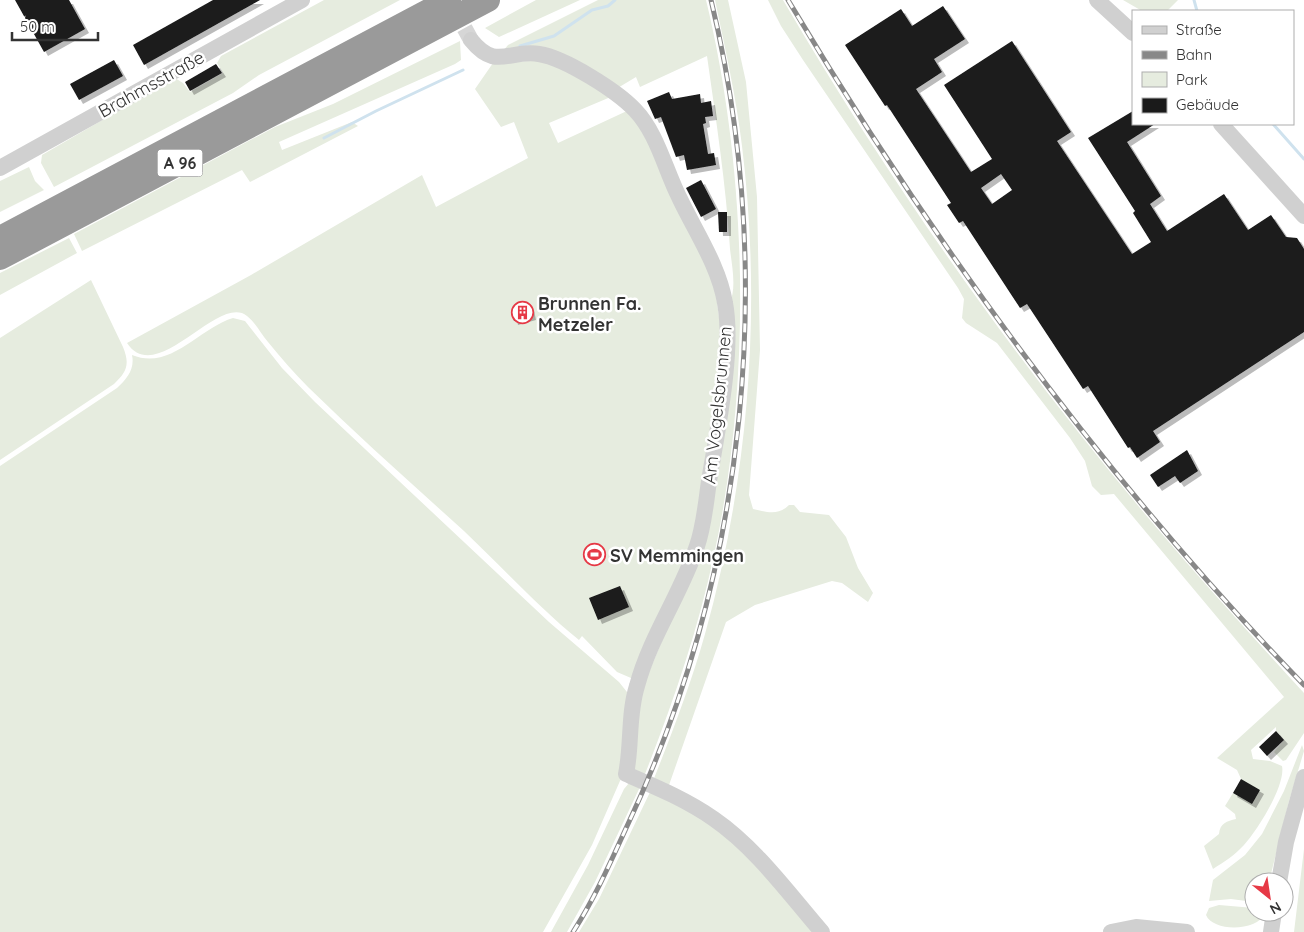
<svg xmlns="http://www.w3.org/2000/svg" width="1304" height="932" viewBox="0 0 1304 932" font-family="Quicksand,sans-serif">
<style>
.green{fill:#e6ecdf}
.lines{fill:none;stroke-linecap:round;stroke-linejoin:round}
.stream{stroke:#cfe2ee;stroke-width:3}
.building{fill:#1a1a1a;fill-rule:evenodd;filter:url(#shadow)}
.minor-tunnel{stroke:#d6d6d6;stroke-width:16;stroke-dasharray:16 8;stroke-linecap:butt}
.minor{stroke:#d0d0d0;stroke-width:16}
.highway{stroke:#9a9a9a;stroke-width:24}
.rail-casing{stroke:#888;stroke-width:5}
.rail{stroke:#fff;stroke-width:3;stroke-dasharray:9;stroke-linecap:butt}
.labels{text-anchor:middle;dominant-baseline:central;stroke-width:5;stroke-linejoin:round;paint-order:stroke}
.shield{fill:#fff;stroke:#707070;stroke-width:1}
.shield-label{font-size:16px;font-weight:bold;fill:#333}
.street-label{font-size:18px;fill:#333;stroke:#fff}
.poi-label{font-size:18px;font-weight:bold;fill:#333;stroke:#fff;text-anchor:start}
</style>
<defs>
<filter id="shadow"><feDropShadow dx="4" dy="4" stdDeviation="0" flood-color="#0004"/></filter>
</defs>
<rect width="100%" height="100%" fill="#fff"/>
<!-- green -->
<path class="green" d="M324,0H400L259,75L233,93L54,187L41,163L42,155L175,78L183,83L190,92L223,73L217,63L221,56Z
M536,0H580L499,37L485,28Z
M598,0H706C748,173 752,381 714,555C698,630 673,703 645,774L636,772L632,766L640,694L687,580L729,305C737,289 732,267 730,249C726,184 716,120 707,56L640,87L636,77L616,89L605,81L503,51L508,45Z
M715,0H728L746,82L757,197L760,350L749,495L753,509C767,512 778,516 789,505H794L800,512L829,515L846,537L858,568L873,593L868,602L842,583L832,581L755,605L726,622L668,788L653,781C672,733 691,684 705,634C749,477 762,308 742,146C736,96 725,48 715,0Z
M768,0H783C891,185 1017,363 1156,527C1204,584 1254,638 1304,693V733L1286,760L1283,761L1274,752L1284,740L1276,731V727L1251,750L1253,759L1270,761L1282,766C1286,785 1257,831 1244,845C1235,855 1224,862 1213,869L1204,846L1219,834C1220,823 1227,821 1236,819L1235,814L1225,806L1233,793L1252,803L1237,770L1217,758L1284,697L1114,494L1101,495L1092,486L1085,461L1070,438L997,343L966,323L962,318L964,299L958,288L803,60L781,26Z
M1123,0H1178L1167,11H1142Z
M460,41L461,60L455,64L279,142L282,150L352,122L358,126L250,182L242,170L82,251L74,234L275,127L333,104Z
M547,60L613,96L549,123L558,143L629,110L639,123L714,280L723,347L696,537L635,676L631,678L617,672L582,636L579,640C538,607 502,567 464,531C412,484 359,437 308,387C294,373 281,358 268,342C261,334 256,323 247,316C218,293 157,388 127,343L251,275L422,175L436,207L528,158L514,122L501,127L475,89L493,63Z
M29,167L35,181L44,190L0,212V181Z
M69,238L77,253L0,295V273Z
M91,280L123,347C130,364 127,372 114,384L0,460V338Z
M233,318L245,321L282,368L315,402L549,622L619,682L627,692L623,774L592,845L543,932H0V466L117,388C127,379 135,369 132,355C171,371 199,328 233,318Z
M1302,745L1304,751L1289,801L1269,882H1254V902L1231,899L1209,901L1213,880L1245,855L1262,834L1284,791Z
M629,783L640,787L595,882L567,932H551L588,865L624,789Z
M651,790L679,802L731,839L817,932H579L599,899Z
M1304,849V932H1294Z
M1219,905L1254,908V912L1265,913C1257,932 1213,932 1206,915L1209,908Z"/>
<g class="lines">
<!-- stream -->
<path class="stream" d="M1194,0L1197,11
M520,46L554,36L592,10L608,6L615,0
M1273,124L1304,159
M324,138L376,111L463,70"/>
</g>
<!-- building -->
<path class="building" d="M15,0H69L85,29L44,52Z
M213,0H260L144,65L133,45Z
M943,6L965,39L934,59L942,72L916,89L971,172L992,159L944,85L1012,41L1071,132L1057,141L1132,254L1151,242L1133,213L1135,211L1088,138L1133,111V124H1155L1127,142L1161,196L1150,204L1167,231L1224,194L1248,230L1271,215L1286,237L1297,238L1304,249V332L1153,431L1160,442L1137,458L1130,447L1128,448L1088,386L1083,389L1027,304L1020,308L963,221L959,223L947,205L951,203L887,105L885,106L845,45L901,9L912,26ZM1001,174L1012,190L992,204L981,188Z
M114,60L123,76L79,100L70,84Z
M216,64L222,73L190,91L185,82Z
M669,92L672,99L700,94L701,103L711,101L713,116L705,117L706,123L703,124L708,154L714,153L716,165L687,170L684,155L676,157L661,117L655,119L647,101Z
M701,180L716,209L701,217L686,188Z
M718,212H727V232H719Z
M530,306L532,316L514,321L512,311Z
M1187,450L1198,471L1180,483L1175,476L1158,487L1150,475Z
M620,586L629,607L598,620L589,598Z
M1276,731L1284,740L1267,756L1259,747Z
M1241,779L1260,790L1252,804L1233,793Z"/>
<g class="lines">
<!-- minor-tunnel -->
<path class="minor-tunnel" d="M453,7L471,40"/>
<!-- minor -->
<path class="minor" d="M1097,0L1133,33
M471,40C496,71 509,49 539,54C565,58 617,91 635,110C657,133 665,169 679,197C695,231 719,266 725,303C734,351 717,432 709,481C706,502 704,526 697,546C681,594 650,637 637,686C628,714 632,745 626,774C656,787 687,800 714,819C756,848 789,894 822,932
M1221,124L1304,216
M0,168L302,0
M1279,882L1286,842L1304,777
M1111,932L1136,927L1187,932
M1271,932L1274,912"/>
<!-- highway -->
<path class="highway" d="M0,238L449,0
M0,258L488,0"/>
<defs>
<path id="rail" d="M788,0C934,245 1105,480 1304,685
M573,932C595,898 611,861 628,824C747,570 777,273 711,0"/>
</defs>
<!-- rail casing -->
<use href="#rail" class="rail-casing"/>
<!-- rail -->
<use href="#rail" class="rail"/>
</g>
<!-- icons -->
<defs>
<symbol id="building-ring" viewBox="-11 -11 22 22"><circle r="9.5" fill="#fff" stroke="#e63946" stroke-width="1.5"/><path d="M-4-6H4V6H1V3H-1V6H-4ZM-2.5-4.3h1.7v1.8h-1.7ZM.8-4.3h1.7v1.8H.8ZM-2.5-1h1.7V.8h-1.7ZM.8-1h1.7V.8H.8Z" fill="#e63946"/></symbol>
<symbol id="stadium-ring" viewBox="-11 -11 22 22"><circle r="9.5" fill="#fff" stroke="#e63946" stroke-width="1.5"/><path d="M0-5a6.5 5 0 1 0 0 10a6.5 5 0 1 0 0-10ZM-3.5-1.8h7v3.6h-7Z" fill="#e63946"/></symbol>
</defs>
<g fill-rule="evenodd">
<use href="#building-ring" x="510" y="300" width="25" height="25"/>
<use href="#stadium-ring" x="582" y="542" width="25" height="25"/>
</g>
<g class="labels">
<!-- shield labels -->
<rect class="shield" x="157.5" y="149.5" width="45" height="27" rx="4"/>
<g class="shield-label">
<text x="180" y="163">A 96</text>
</g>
<!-- street labels -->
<g class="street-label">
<text transform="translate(151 84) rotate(-29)">Brahmsstraße</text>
<text transform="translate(717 405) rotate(-84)">Am Vogelsbrunnen</text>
</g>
<!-- poi labels -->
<g class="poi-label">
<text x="538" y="303">Brunnen Fa.<tspan x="538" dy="21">Metzeler</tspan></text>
<text x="610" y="555">SV Memmingen</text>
</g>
</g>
<!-- legend -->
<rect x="1132" y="10" width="162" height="115" fill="#ffffff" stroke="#adadad"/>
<rect x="1142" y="26" width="25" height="8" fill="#d0d0d0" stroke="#adadad"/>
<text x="1176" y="35" font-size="15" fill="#333333">Straße</text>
<rect x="1142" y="51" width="25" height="8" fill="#888888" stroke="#adadad"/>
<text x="1176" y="60" font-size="15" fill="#333333">Bahn</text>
<rect x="1142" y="72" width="25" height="15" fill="#e6ecdf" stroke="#adadad"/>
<text x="1176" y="85" font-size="15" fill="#333333">Park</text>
<rect x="1142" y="98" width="25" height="15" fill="#1a1a1a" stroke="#adadad"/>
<text x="1176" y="110" font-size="15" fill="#333333">Gebäude</text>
<!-- north arrow -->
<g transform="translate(1269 897) rotate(150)"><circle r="24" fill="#ffffff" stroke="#adadad"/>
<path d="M0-4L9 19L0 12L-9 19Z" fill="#e63946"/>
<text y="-8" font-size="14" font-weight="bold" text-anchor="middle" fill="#333333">N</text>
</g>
<!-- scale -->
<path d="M12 32v8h86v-8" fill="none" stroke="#333333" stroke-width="2.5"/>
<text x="20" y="32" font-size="15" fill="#333333" stroke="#ffffff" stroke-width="4" paint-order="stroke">50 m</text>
</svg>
